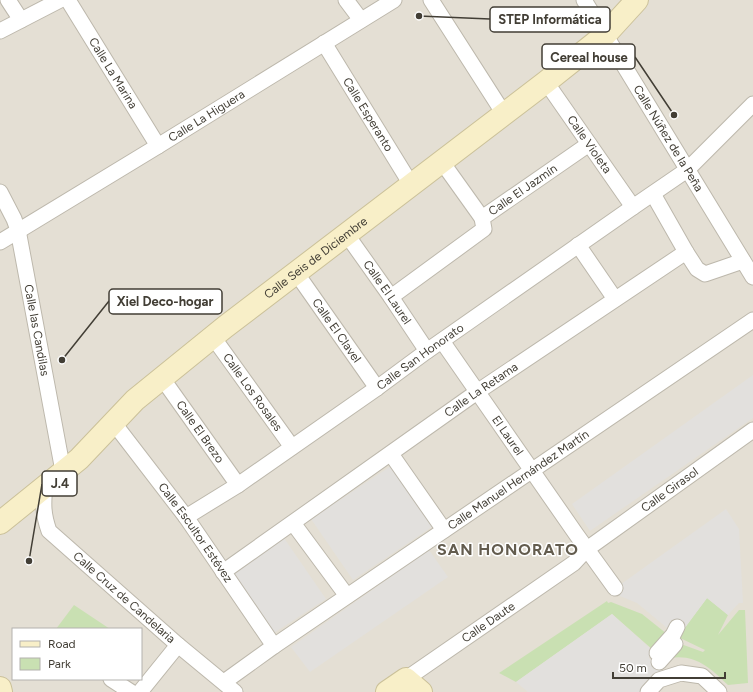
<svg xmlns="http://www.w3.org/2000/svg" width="753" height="692" viewBox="0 0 753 692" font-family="Figtree,sans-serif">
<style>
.residential{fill:#e4dfd4;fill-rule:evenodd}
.green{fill:#c9e0b2}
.parking{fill:#e2e0dd}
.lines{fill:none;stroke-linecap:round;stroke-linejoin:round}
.street-casing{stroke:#bdb8ac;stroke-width:17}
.secondary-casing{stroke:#cbc199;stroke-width:24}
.street{stroke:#fff;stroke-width:15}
.secondary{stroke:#f8efc8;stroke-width:22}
.labels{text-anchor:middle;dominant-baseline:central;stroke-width:3;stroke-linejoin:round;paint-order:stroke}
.street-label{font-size:12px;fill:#423e35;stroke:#fff}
.district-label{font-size:16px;font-weight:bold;letter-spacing:1px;fill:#635c4e;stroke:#fff}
.leader{fill:none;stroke:#423e35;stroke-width:1.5}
.callout-dot{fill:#423e35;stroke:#fff;stroke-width:1.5}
.callout{fill:#fff;stroke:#423e35;stroke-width:1.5}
.callout-label{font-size:13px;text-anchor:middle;font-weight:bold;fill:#423e35}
</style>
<rect width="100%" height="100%" fill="#f0ede5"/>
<!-- residential -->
<path class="residential" d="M0,0H753V692H0ZM13,629H141V679H13Z"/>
<!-- green -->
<path class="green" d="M707,598L728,615L718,635L739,610H745L748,683L728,685C710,668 696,654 670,658L678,643L703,652L705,650L678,637Z
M607,601L608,603L611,602L642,614L667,634L653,650L612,614L516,682L499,673Z
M74,605L110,629H56Z"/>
<!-- parking -->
<path class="parking" d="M753,375V418L590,531L572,504Z
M391,466L432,527L353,580L311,519Z
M726,509L739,529L743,603H739L728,615L707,598L678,637L637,603L610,592Z
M284,538L326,599L274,633L231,574Z
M429,550L448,577L310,672L291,647Z
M612,614L652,650L649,658L663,670L643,692H528L516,682Z"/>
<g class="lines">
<defs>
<g id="street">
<path d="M8,0L21,20"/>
<path id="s1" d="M68,0L158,146"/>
<path d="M346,0L361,20"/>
<path d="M431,0L504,114"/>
<path id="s2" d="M584,0L753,277"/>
<path d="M0,31L60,0"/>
<path id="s3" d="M324,43L412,186"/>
<path id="s4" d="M546,82L633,207"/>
<path d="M442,162L482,218"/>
<path id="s5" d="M0,192L14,219L18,230L63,471"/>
<path d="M653,194L686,252"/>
<path id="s6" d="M347,235L391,297L427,351"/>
<path id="s7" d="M0,242L158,146L394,0"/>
<path d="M578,245L615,299"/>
<path id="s8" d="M297,274L377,388"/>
<path id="s9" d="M391,297L484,229L482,218L589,144"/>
<path id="s10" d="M213,337L292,447"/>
<path id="s11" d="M442,341L576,534L615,588"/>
<path id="s12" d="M162,378L238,485"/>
<path id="s13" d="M113,422L186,517L274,646"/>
<path d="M391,454L444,530"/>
<path id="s14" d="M45,486C43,504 43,514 49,531L178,645L235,692"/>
<path id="s15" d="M186,517L238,485L377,388L427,351L633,207L687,170L753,104"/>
<path d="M293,523L347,596"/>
<path id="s16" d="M223,572L477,392L686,252L697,269L705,274L743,261"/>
<path d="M659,662L675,644L672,642L660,655L657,653L673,635L677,627"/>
<path d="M111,679L131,692"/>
<path id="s17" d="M406,679L574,563L587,549L753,430"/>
<path id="s18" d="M224,682L274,646L753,320"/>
<path d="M140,692L178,645"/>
<path d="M648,692L659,680L681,673L702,676L719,692"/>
</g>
<g id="secondary">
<path id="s19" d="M0,523L79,459L135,400L225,327L546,82L605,35L637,0"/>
<path d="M0,688L1,692"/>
<path d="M387,692L406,679L421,692"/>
</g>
</defs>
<!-- street casing -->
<use href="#street" class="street-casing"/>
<!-- secondary casing -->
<use href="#secondary" class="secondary-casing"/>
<!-- street -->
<use href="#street" class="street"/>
<!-- secondary -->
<use href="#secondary" class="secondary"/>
</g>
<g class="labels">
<!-- street labels -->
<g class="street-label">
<text stroke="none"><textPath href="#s1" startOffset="86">Calle La Marina</textPath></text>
<text stroke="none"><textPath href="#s3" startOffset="84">Calle Esperanto</textPath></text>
<text stroke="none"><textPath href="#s7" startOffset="242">Calle La Higuera</textPath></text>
<text stroke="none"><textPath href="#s2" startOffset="162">Calle Núñez de la Peña</textPath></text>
<text stroke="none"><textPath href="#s4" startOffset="76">Calle Violeta</textPath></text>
<text stroke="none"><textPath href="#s9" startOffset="176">Calle El Jazmín</textPath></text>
<text stroke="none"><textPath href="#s19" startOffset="413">Calle Seis de Diciembre</textPath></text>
<text stroke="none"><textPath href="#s6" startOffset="70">Calle El Laurel</textPath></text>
<text stroke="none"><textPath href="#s5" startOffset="144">Calle las Candilas</textPath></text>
<text stroke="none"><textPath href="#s8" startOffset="69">Calle El Clavel</textPath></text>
<text stroke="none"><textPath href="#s15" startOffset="284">Calle San Honorato</textPath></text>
<text stroke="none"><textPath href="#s16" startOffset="316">Calle La Retama</textPath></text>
<text stroke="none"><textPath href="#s10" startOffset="68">Calle Los Rosales</textPath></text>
<text stroke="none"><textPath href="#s12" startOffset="66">Calle El Brezo</textPath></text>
<text stroke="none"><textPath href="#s11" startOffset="115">El Laurel</textPath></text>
<text stroke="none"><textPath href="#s18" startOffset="357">Calle Manuel Hernández Martín</textPath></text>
<text stroke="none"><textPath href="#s17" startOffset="325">Calle Girasol</textPath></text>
<text stroke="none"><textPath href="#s13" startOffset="138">Calle Escultor Estévez</textPath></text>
<text stroke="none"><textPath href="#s14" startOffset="146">Calle Cruz de Candelaria</textPath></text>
<text stroke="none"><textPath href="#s17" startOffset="100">Calle Daute</textPath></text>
</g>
<!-- district labels -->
<g class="district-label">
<text x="508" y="549">SAN HONORATO</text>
</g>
</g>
<!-- callouts -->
<path class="leader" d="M419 16L490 19M674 115L635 57M62 360L109 301M29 561L42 484"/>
<g class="callout-dot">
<circle cx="419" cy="16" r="4"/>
<circle cx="674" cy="115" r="4"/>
<circle cx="62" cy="360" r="4"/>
<circle cx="29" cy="561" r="4"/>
</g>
<g class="callout">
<rect x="490" y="7" width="120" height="25" rx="4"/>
<rect x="542" y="44" width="93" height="25" rx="4"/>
<rect x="109" y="289" width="113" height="25" rx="4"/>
<rect x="42" y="471" width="35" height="25" rx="4"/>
</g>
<g class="callout-label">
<text x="550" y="24">STEP Informática</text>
<text x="589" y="62">Cereal house</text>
<text x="165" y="306">Xiel Deco-hogar</text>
<text x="60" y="488">J.4</text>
</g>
<!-- legend -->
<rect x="12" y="628" width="130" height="52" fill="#ffffff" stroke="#b3b2ae"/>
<rect x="20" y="641" width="20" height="6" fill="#f8efc8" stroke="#b3b2ae"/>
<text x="48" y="648" font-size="12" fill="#423e35">Road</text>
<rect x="20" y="658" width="20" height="12" fill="#c9e0b2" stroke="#b3b2ae"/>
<text x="48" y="668" font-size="12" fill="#423e35">Park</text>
<!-- scale -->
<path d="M613 672v6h112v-6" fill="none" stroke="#423e35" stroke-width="2"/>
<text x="619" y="672" font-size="12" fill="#423e35" stroke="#ffffff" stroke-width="3" paint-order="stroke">50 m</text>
</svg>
